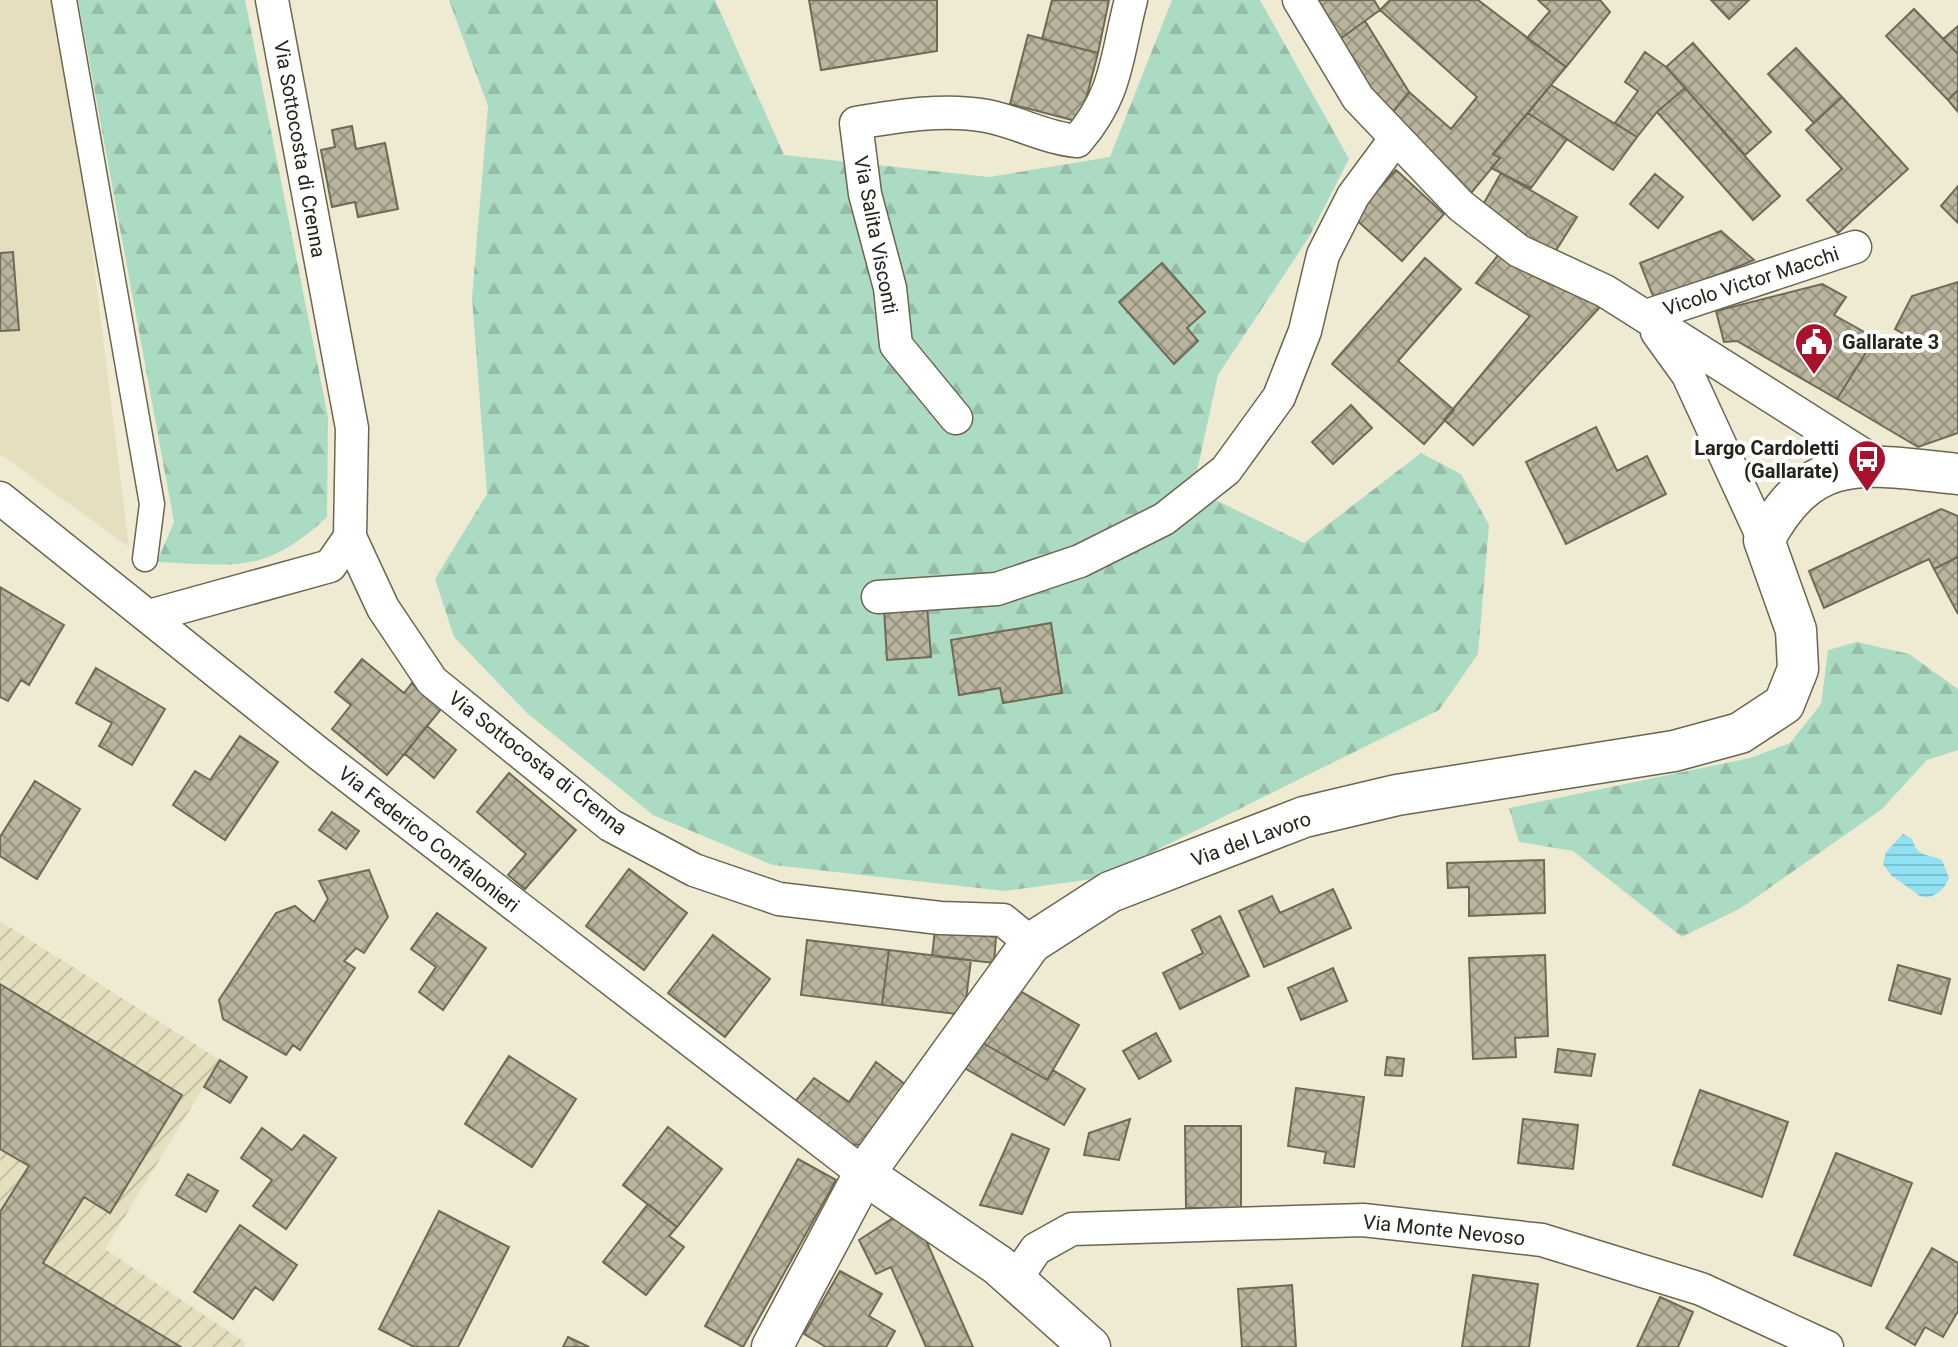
<svg xmlns="http://www.w3.org/2000/svg" width="1958" height="1347" viewBox="0 0 1958 1347" font-family="Roboto,sans-serif">
<style>
.built{fill:#e5dfc0}
.industrial{fill:url(#industrial-furrows)}
.forest{fill:url(#forest-firs)}
.water{fill:url(#water-rules)}
.building{fill:url(#building-cross-hatch);stroke:#6e6a54;stroke-width:2}
.lines{fill:none;stroke-linecap:round;stroke-linejoin:round}
.pedestrian-casing{stroke:#6a6650;stroke-width:27}
.minor-casing{stroke:#6a6650;stroke-width:35}
.tertiary-casing{stroke:#6a6650;stroke-width:43}
.pedestrian{stroke:#fff;stroke-width:24}
.minor{stroke:#fff;stroke-width:32}
.tertiary{stroke:#fff;stroke-width:40}
.labels{text-anchor:middle;dominant-baseline:central;stroke-width:8;stroke-linejoin:round;paint-order:stroke}
.street-label{font-size:20px;fill:#25241b;stroke:#fff}
.poi-label{font-size:20px;font-weight:bold;fill:#25241b;stroke:#fff;text-anchor:start}
</style>
<defs>
<pattern id="industrial-furrows" width="10" height="10" patternUnits="userSpaceOnUse" patternTransform="scale(2)"><rect width="10" height="10" fill="#e5dfc0"/><path d="M-1 1l2-2M0 10L10 0M9 11l2-2" fill="none" stroke="#c4bfa4"/></pattern>
<pattern id="forest-firs" width="22" height="20" patternUnits="userSpaceOnUse" patternTransform="scale(2)"><rect width="22" height="20" fill="#acdbc3"/><path d="M5 1l3.5 6h-7zM16 11l3.5 6h-7z" fill="#94bca7"/></pattern>
<pattern id="water-rules" width="6" height="5" patternUnits="userSpaceOnUse" patternTransform="scale(2)"><rect width="6" height="5" fill="#8fe1f3"/><path d="M0 2.5h6" fill="none" stroke="#7bc1d0"/></pattern>
<pattern id="building-cross-hatch" width="8" height="8" patternUnits="userSpaceOnUse" patternTransform="scale(2)"><rect width="8" height="8" fill="#b9b49d"/><path d="M0 0l8 8M0 8l8-8" fill="none" stroke="#96927f"/></pattern>
</defs>
<rect width="100%" height="100%" fill="#efebd2"/>
<!-- built -->
<path class="built" d="M0,0H61L129,547L0,454Z"/>
<!-- industrial -->
<path class="industrial" d="M0,921L220,1060L105,1249L246,1343L244,1347H0Z"/>
<!-- forest -->
<path class="forest" d="M78,0H245L328,417L327,517C264,575 237,565 157,562L174,522Z
M449,0H715L784,155L989,177L1110,157L1172,0H1260L1349,159L1309,237L1218,375L1193,489L1304,543L1421,453L1461,474L1489,525L1478,654L1439,710L1100,878L1005,891L773,865L653,815L527,713L454,637L435,579L487,494L472,298L488,106Z
M1857,642L1909,654L1958,689V750L1927,760L1882,809L1741,908L1682,937L1573,851L1519,842L1509,808L1750,758L1790,743L1821,704L1828,650Z"/>
<!-- water -->
<path class="water" d="M1903,834L1912,839C1918,858 1926,853 1942,860L1949,878C1944,890 1934,900 1920,896L1891,875L1883,864L1886,852Z"/>
<!-- building -->
<path class="building" d="M809,0H937V51L821,70Z
M1052,0H1109L1098,53L1042,39Z
M1318,0H1374L1380,10L1340,39Z
M1390,0H1478L1566,67L1493,154L1500,158L1467,198L1388,118L1409,92L1451,129L1477,97L1380,10Z
M1538,0H1600L1610,12L1566,67L1527,38L1550,11Z
M1711,0H1749L1729,19Z
M1914,9L1958,54V90L1948,100L1886,36Z
M1365,21L1409,92L1388,118L1340,39Z
M1958,26V54L1943,39Z
M1028,35L1098,53L1080,122L1010,104Z
M1693,43L1771,132L1745,155L1666,67Z
M1796,48L1842,97L1814,123L1768,74Z
M1645,52L1666,67L1685,88L1657,112L1637,137L1615,123L1638,91L1625,82Z
M1551,85L1637,137L1613,170L1528,113Z
M1685,88L1780,196L1753,220L1657,112Z
M1958,90V112L1948,100Z
M1842,97L1908,169L1838,233L1807,200L1842,169L1806,130Z
M1528,113L1567,139L1531,188L1491,168L1500,158L1493,154Z
M352,126L356,149L385,143L398,209L358,217L355,202L332,207L321,150L335,147L332,130Z
M1396,170L1444,214L1402,261L1353,217Z
M1501,173L1577,217L1553,255L1480,210Z
M1655,174L1683,197L1658,228L1630,204Z
M1958,186V223L1941,206Z
M1721,231L1754,260L1655,301L1640,263Z
M13,252L19,330L0,331V253Z
M1499,254L1601,306L1473,445L1444,420L1530,316L1476,283Z
M1425,258L1461,289L1398,361L1454,410L1424,444L1332,364Z
M1162,263L1205,312L1187,328L1198,341L1174,364L1119,302Z
M1958,282V433L1918,447L1837,399L1875,338L1902,352L1909,337L1895,329L1912,296Z
M1822,284L1846,297L1834,315L1875,338L1837,399L1737,341L1724,342L1716,311Z
M1351,405L1372,428L1333,464L1312,442Z
M1596,427L1617,471L1647,456L1666,494L1566,544L1526,462Z
M1941,509L1958,516V557L1934,569L1929,559L1824,608L1809,571Z
M1958,557V614L1934,569Z
M0,587L64,625L29,685L21,680L8,701L0,697Z
M927,605L931,657L887,660L884,608Z
M1051,623L1062,693L1003,703L1000,688L959,695L951,640Z
M362,659L404,693L412,683L442,708L387,775L332,729L351,705L335,692Z
M96,668L165,709L132,765L99,746L112,723L76,703Z
M427,726L456,750L434,778L405,754Z
M240,736L278,762L225,840L173,805L195,771L210,780Z
M509,773L576,830L525,889L508,875L526,854L477,812Z
M35,781L80,809L37,879L0,856V837Z
M332,812L359,831L346,849L319,830Z
M1544,860L1545,913L1469,916V887L1448,888L1447,863Z
M629,869L687,913L644,970L586,926Z
M369,870L388,917L364,953L356,948L344,961L355,968L300,1050L293,1045L286,1055L223,1019L219,1000L276,913L295,906L314,922L328,899L319,881Z
M1333,889L1351,928L1264,967L1239,911L1272,896L1280,913Z
M437,913L486,948L443,1010L419,992L436,967L411,949Z
M1220,916L1249,976L1180,1009L1163,973L1203,953L1192,930Z
M935,930L996,937L994,963L932,956Z
M713,935L770,979L725,1037L668,993Z
M807,940L889,950L882,1005L801,995Z
M889,950L971,960L964,1015L882,1005Z
M1545,955L1548,1036L1515,1038L1516,1057L1473,1059L1469,958Z
M1898,965L1950,979L1941,1014L1889,1000Z
M1333,968L1347,1001L1301,1020L1288,988Z
M0,984L182,1095L110,1213L84,1197L43,1263L181,1347H0V1212L29,1166L0,1149Z
M1015,988L1079,1025L1047,1080L983,1043Z
M1156,1033L1171,1061L1139,1079L1123,1051Z
M983,1043L1047,1080L1053,1070L1085,1089L1064,1125L961,1066Z
M1558,1049L1595,1054L1591,1076L1555,1072Z
M509,1056L576,1099L532,1167L465,1124Z
M1387,1057L1404,1059L1402,1076L1385,1075Z
M220,1060L247,1077L230,1103L204,1087Z
M876,1062L906,1085L863,1145L846,1144L794,1103L814,1078L849,1102Z
M1296,1088L1364,1097L1354,1167L1324,1163L1326,1152L1288,1146Z
M1700,1090L1788,1122L1762,1197L1673,1165Z
M1130,1119L1119,1160L1084,1155L1089,1133Z
M1523,1119L1578,1125L1573,1169L1518,1163Z
M1185,1126H1241V1208H1186Z
M668,1127L722,1169L677,1227L623,1185Z
M262,1128L292,1150L304,1135L336,1158L286,1229L253,1206L272,1180L241,1158Z
M1012,1134L1049,1149L1022,1214L980,1205Z
M1836,1153L1912,1183L1871,1286L1794,1255Z
M798,1159L836,1180L743,1347L705,1326Z
M188,1174L218,1191L206,1212L176,1195Z
M648,1204L677,1227L669,1236L684,1247L646,1295L603,1262Z
M439,1211L509,1247L458,1347H414L379,1329Z
M893,1218L925,1238L973,1347H926L891,1267L876,1274L859,1240Z
M240,1225L297,1265L273,1300L255,1287L233,1319L194,1292Z
M1932,1248L1958,1263V1311L1943,1337L1925,1327L1915,1345L1886,1328Z
M840,1271L882,1294L869,1316L895,1331L886,1347H826L804,1334Z
M1473,1275L1538,1284L1529,1347H1462Z
M1292,1285L1296,1347H1242L1238,1289Z
M1660,1297L1693,1312L1678,1347H1637Z
M568,1337L589,1347H563Z"/>
<g class="lines">
<defs>
<path id="pedestrian" d="M64,0L152,504L145,559"/>
<path id="minor" d="M1299,0L1358,98L1461,206L1519,251L1605,291L1884,468
M1646,316L1855,247
M1657,332L1688,375L1764,540
M956,418L896,345L890,288L865,194L856,123C898,116 944,108 987,116C1018,122 1045,138 1077,141C1118,94 1116,57 1131,0
M0,498L318,753L864,1174
M350,537L383,608L432,681L610,825L694,870L779,899L940,918L1003,920L1031,943
M878,597L997,589L1080,561L1164,519L1226,470L1279,397L1305,331L1323,255L1353,196L1396,138
M149,616L330,566L350,537L352,428L272,0
M1015,1280L1036,1249L1072,1229L1363,1220L1542,1240L1701,1289L1827,1347"/>
<path id="tertiary" d="M864,1174L998,1265L1090,1347
M772,1347L864,1174L1031,943L1110,892L1304,817L1397,795L1674,751L1740,733L1784,704L1798,669L1796,630L1764,540C1813,448 1867,465 1958,474"/>
</defs>
<!-- pedestrian casing -->
<use href="#pedestrian" class="pedestrian-casing"/>
<!-- minor casing -->
<use href="#minor" class="minor-casing"/>
<!-- tertiary casing -->
<use href="#tertiary" class="tertiary-casing"/>
<!-- pedestrian -->
<use href="#pedestrian" class="pedestrian"/>
<!-- minor -->
<use href="#minor" class="minor"/>
<!-- tertiary -->
<use href="#tertiary" class="tertiary"/>
</g>
<!-- icons -->
<defs>
<symbol id="civic-pin" viewBox="-11 -11 22 30"><path d="M0 17L-7.5 6A9.5 9.5 0 1 1 7.5 6Z" fill="#a9122d" stroke="#fff"/><path d="M-.6-6.5H3V-4.5H.6V-3L4-1V1h2V6H-6V1h2V-1L-.6-3ZM-1.2 2.5V6h2.4V2.5Z" fill="#fff"/></symbol>
<symbol id="bus-pin" viewBox="-11 -11 22 30"><path d="M0 17L-7.5 6A9.5 9.5 0 1 1 7.5 6Z" fill="#a9122d" stroke="#fff"/><path d="M-5-6H5V4H4V6H2V4H-2V6H-4V4H-5ZM-3.5-4V0h7V-4ZM-3.5 1.2v1.5H-2V1.2ZM2 1.2v1.5H3.5V1.2Z" fill="#fff"/></symbol>
</defs>
<g fill-rule="evenodd">
<use href="#civic-pin" x="1792" y="320" width="44" height="60"/>
<use href="#bus-pin" x="1845" y="437" width="44" height="60"/>
</g>
<g class="labels">
<!-- street labels -->
<g class="street-label">
<text transform="translate(300 149) rotate(80)">Via Sottocosta di Crenna</text>
<text transform="translate(876 235) rotate(79)">Via Salita Visconti</text>
<text transform="translate(1751 281) rotate(-18)">Vicolo Victor Macchi</text>
<text transform="translate(538 763) rotate(38)">Via Sottocosta di Crenna</text>
<text transform="translate(429 839) rotate(38)">Via Federico Confalonieri</text>
<text transform="translate(1251 839) rotate(-20)">Via del Lavoro</text>
<text transform="translate(1444 1230) rotate(6)">Via Monte Nevoso</text>
</g>
<!-- poi labels -->
<g class="poi-label">
<text x="1842" y="342">Gallarate 3</text>
<text x="1839" y="448" text-anchor="end">Largo Cardoletti<tspan x="1839" dy="23">(Gallarate)</tspan></text>
</g>
</g>
</svg>
